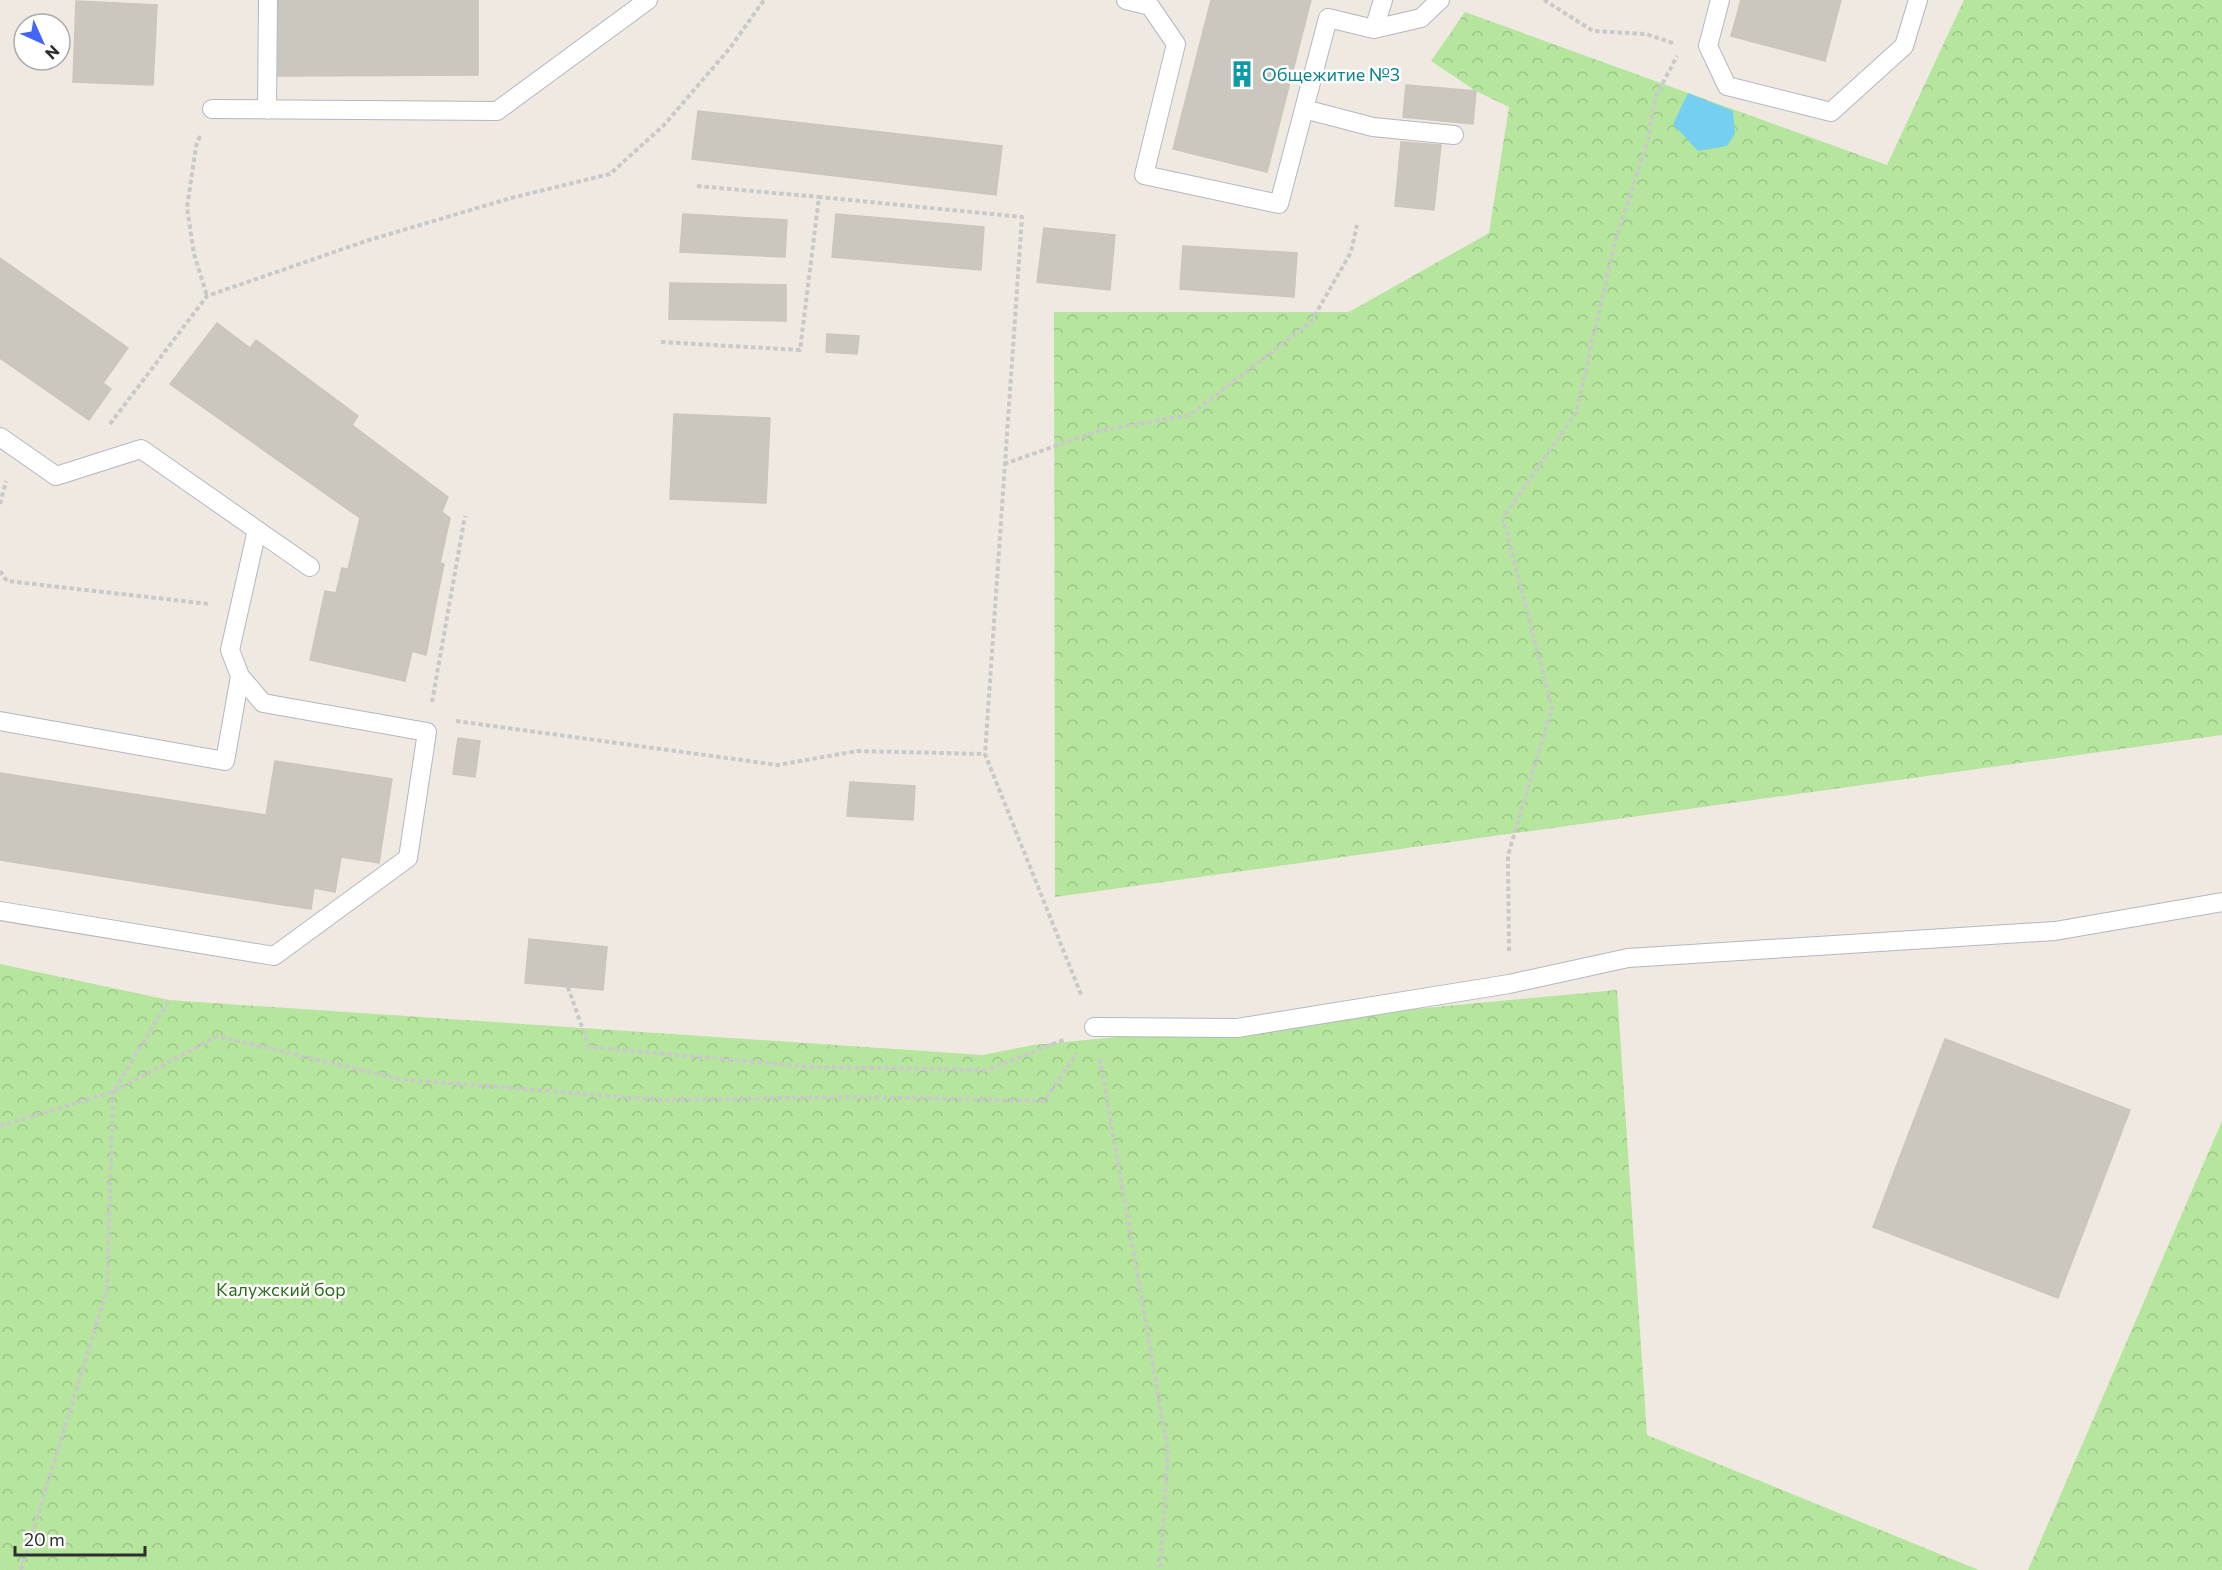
<svg xmlns="http://www.w3.org/2000/svg" width="2222" height="1570" viewBox="0 0 2222 1570" font-family="Commissioner,sans-serif">
<style>
.forest{fill:url(#forest-crowns)}
.water{fill:#75cff0}
.building{fill:#cbc7bf;stroke:#cbc5ba;stroke-width:1.5}
.lines{fill:none;stroke-linecap:round;stroke-linejoin:round}
.service-casing{stroke:#b4b7c1;stroke-width:20}
.path{stroke:#c9c9c9;stroke-width:4;stroke-dasharray:4.5 3;stroke-linecap:butt}
.service{stroke:#fff;stroke-width:18}
.labels{text-anchor:middle;dominant-baseline:central;stroke-width:5;stroke-linejoin:round;paint-order:stroke}
.culture-label{font-size:18px;fill:#0d838f;stroke:#fff;text-anchor:start}
.park-label{font-size:18px;fill:#2c6e1b;stroke:#fff}
</style>
<defs>
<pattern id="forest-crowns" width="20" height="18" patternUnits="userSpaceOnUse" patternTransform="scale(1.5)"><rect width="20" height="18" fill="#b6e59e"/><path d="M2 6a3 3 0 1 1 6 0M12 15a3 3 0 1 1 6 0" fill="none" stroke="#9dc588"/></pattern>
</defs>
<rect width="100%" height="100%" fill="#efe9e1"/>
<!-- forest -->
<path class="forest" d="M1964,0H2222V735L1055,897L1054,312H1349L1489,233L1509,107L1476,91L1431,61L1465,12L1887,165Z
M0,964L169,1000L983,1055L1033,1045L1617,990L1647,1435L1979,1570H0Z
M2222,1121V1570H2028Z"/>
<!-- water -->
<path class="water" d="M1688,93L1733,111L1735,133L1727,146L1698,151L1673,124Z"/>
<!-- building -->
<path class="building" d="M278,0H478V75L278,76Z
M1211,0H1311L1267,172L1173,149Z
M1741,0H1841L1825,61L1731,36Z
M76,1L157,5L153,85L73,82Z
M1406,85L1476,91L1473,124L1403,117Z
M698,111L1002,146L996,195L692,159Z
M1401,142L1441,145L1434,210L1395,206Z
M683,214L787,220L785,257L680,252Z
M836,214L984,227L981,270L832,257Z
M1044,228L1115,235L1110,290L1037,282Z
M1183,246L1297,253L1294,297L1180,289Z
M0,258L128,348L103,383L111,389L89,420L0,358Z
M670,283L786,285V321L669,319Z
M217,323L250,348L256,340L358,416L352,425L448,497L442,512L450,518L440,563L444,564L439,588L348,569L360,518L170,384Z
M827,334L859,336L857,354L826,352Z
M674,414L770,418L766,503L670,499Z
M342,568L439,588L426,655L412,651L405,681L310,660L325,591L336,593Z
M458,738L480,741L475,777L453,774Z
M275,761L392,779L379,863L341,857L335,892L314,888L311,909L264,902L270,859L259,857Z
M0,773L266,815L259,857L270,859L264,902L0,860Z
M850,782L915,786L913,820L847,816Z
M529,939L607,947L603,990L525,983Z
M1945,1039L2130,1110L2058,1298L1873,1227Z"/>
<g class="lines">
<defs>
<path id="service" d="M1126,0L1150,6L1176,44L1144,175L1279,204L1328,18L1374,29L1383,0
M1720,0L1708,46L1727,86L1831,112L1904,46L1918,0
M1374,29L1421,18L1440,0
M212,109L497,111L648,0
M1304,109L1373,127L1454,135
M267,110L268,0
M0,437L56,476L141,449L310,567
M0,721L225,761L240,676
M0,911L274,956L408,858L427,732L263,703L240,676L230,650L257,530
M1094,1027L1237,1028L1509,984L1628,958L2055,931L2222,902"/>
</defs>
<!-- service casing -->
<use href="#service" class="service-casing"/>
<!-- path -->
<path class="path" d="M1544,0L1593,31L1646,34L1676,44
M200,136L196,146L187,208L194,254L207,296
M697,186L819,197
M661,342L800,350L819,197L1022,217L985,754L1082,997
M110,424L207,296L366,241L511,198L610,174L664,125L730,48L764,0
M1004,464L1098,431L1190,415L1311,322L1351,252L1357,225
M0,504L6,481
M0,571L7,581L209,604
M432,702L465,516
M456,721L778,765L857,751L985,754
M1509,951L1508,855L1552,708L1503,518L1576,413L1615,242L1648,140L1655,98L1677,56
M568,987L589,1047L811,1067L987,1070L1066,1039
M1100,1059L1168,1451L1160,1570
M0,1126L113,1092L217,1036L399,1079L661,1100L861,1097L1044,1101L1077,1053
M21,1570L107,1290L113,1092L169,1000"/>
<!-- service -->
<use href="#service" class="service"/>
</g>
<!-- icons -->
<defs>
<symbol id="building-bare" viewBox="-9 -9 18 18"><path d="M-4-6H4V6H1V3H-1V6H-4ZM-2.5-4.3h1.7v1.8h-1.7ZM.8-4.3h1.7v1.8H.8ZM-2.5-1h1.7V.8h-1.7ZM.8-1h1.7V.8H.8Z" fill="#0f9aa8" stroke="#fff" stroke-width="2.5" paint-order="stroke"/></symbol>
</defs>
<g fill-rule="evenodd">
<use href="#building-bare" x="1223" y="55" width="38" height="38"/>
</g>
<g class="labels">
<!-- culture labels -->
<g class="culture-label">
<text x="1262" y="74">Общежитие №3</text>
</g>
<!-- park labels -->
<g class="park-label">
<text x="281" y="1289">Калужский бор</text>
</g>
</g>
<!-- north arrow -->
<g transform="translate(42 42) rotate(135)"><circle r="28" fill="#ffffff" stroke="#ababab" stroke-width="1.5"/>
<path d="M0-4.5L10 22L0 15L-10 22Z" fill="#4264fb"/>
<text y="-9" font-size="16" font-weight="bold" text-anchor="middle" fill="#2e2e2e">N</text>
</g>
<!-- scale -->
<path d="M15 1546v9h130v-9" fill="none" stroke="#2e2e2e" stroke-width="3"/>
<text x="24" y="1546" font-size="18" fill="#2e2e2e" stroke="#ffffff" stroke-width="4.5" paint-order="stroke">20 m</text>
</svg>
